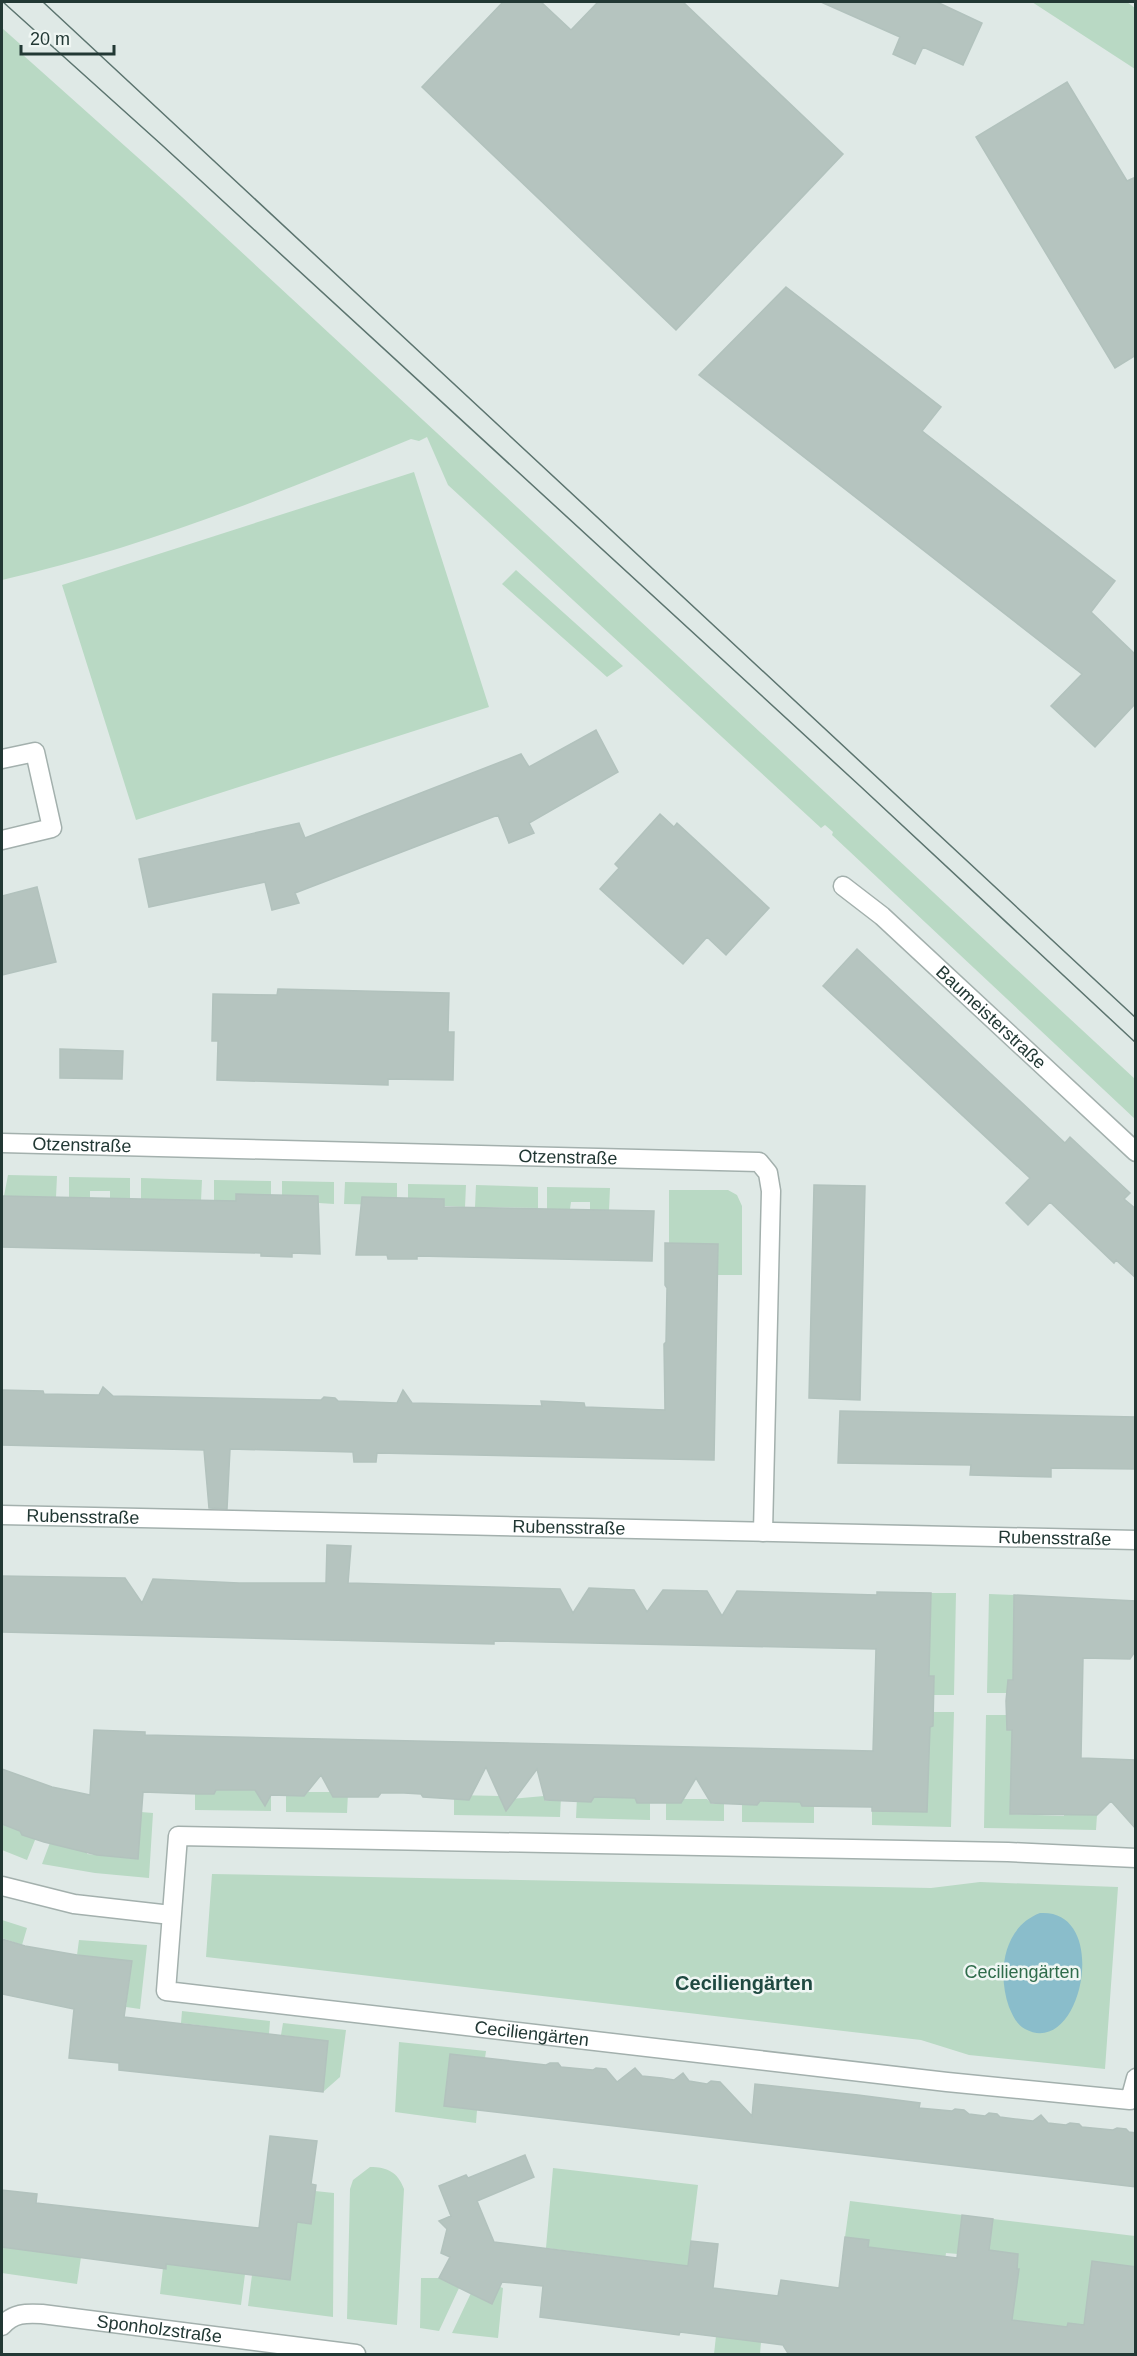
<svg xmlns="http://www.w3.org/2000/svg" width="1137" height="2356" viewBox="0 0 1137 2356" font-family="Arial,sans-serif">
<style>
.green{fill:#b9d9c4}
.water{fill:#8abdcb}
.building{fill:#b5c4bf;stroke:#b2c2bd;stroke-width:1.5}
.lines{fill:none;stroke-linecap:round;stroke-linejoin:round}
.minor-casing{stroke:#a3b0ad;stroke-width:21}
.minor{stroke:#fff;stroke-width:18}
.tram{stroke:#5c746f;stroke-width:1.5}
.labels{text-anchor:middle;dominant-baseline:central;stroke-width:5;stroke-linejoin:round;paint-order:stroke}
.street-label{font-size:18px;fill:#223834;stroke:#eff6f3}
.park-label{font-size:18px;fill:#2f6c4b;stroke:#eff6f3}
.neighbourhood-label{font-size:20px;font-weight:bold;fill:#1f4941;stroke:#eff6f3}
</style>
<rect width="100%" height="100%" fill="#dfe9e6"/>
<!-- green -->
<path class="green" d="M1032,2H1127L1135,8V69Z
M2,28L20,44L23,55L182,197L1135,1079V1119L832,835L833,832L825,825L821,828L448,485L427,437L419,441L411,439C277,494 142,548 2,580Z
M414,472L489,707L136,820L62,585Z
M516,570L623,666L607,677L502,584Z
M8,1175L57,1176L56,1197L4,1196Z
M69,1177L130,1178V1199H110V1191H90V1198H69Z
M141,1178L202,1180L201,1201L141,1199Z
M214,1180L271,1181V1202L254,1194H236V1201H214Z
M282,1181L334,1182V1204L319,1203L318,1196H299L282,1203Z
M345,1182L397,1183V1205L344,1204Z
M408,1184L466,1185L465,1207L444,1206V1199L425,1198L408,1205Z
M476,1185L538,1187V1208L475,1207Z
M547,1187L610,1188L609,1210H590V1202H571L570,1209H547Z
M669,1190H728L737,1195L742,1206V1275H718V1244L669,1243Z
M931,1593H956L954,1695H933L934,1676H929Z
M989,1594L1014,1595L1013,1680L1008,1693H987Z
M933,1712H954L951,1827L872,1825V1811L930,1727Z
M986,1715H1007V1730H1012L1010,1814L1064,1816V1810L1097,1815L1096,1830L984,1828Z
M195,1789L255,1790L258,1795L271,1796V1811L195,1810Z
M286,1792L292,1796H304L308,1792H330L333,1797H345L348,1793L347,1813L286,1812Z
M454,1795L499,1796L501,1800L544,1796L545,1801H558L561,1797L560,1817L454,1815Z
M577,1797L635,1798L637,1803H647L650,1798V1820L576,1818Z
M666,1798L670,1803H680L683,1799H707L712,1804H724V1821L666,1820Z
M742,1800L746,1805H757L760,1801L800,1802L814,1806V1823L742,1822Z
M141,1812L153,1813L149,1878L95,1873L42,1864L51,1840L87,1847V1854L137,1859Z
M2,1824L20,1831L22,1835L33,1838L37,1835L27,1860L2,1850Z
M212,1874L931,1888L980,1882L1118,1887L1105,2069L969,2055L921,2040L206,1957Z
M2,1920L27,1928L22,1945L2,1938Z
M79,1940L147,1945L140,2009L126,2007L131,1961L77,1955Z
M182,2011L270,2021L269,2034L181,2023Z
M283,2023L346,2030L340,2077L323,2092L328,2041L281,2035Z
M399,2042L486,2051L485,2058L450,2054L444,2106L477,2110L476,2123L395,2112Z
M370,2167C387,2167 398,2172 404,2189L397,2325L347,2319L350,2189L353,2180Z
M553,2168L698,2185L688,2266L546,2248Z
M315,2191L334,2193L333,2317L248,2306L252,2275L290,2280L295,2237L294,2222L311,2224Z
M850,2201L962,2215L958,2254L946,2253L942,2283L862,2295L869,2240L845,2237Z
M993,2219L1135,2236V2267L1092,2261L1102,2331L1068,2323L1067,2327L998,2318L1018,2269H1017L1018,2254L989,2250Z
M2,2247L81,2257L77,2284L2,2273Z
M166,2264L245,2274L241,2305L160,2294L163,2268H166Z
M421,2278H439L459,2288L439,2331L420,2328Z
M500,2287L503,2288L498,2338L452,2333L471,2293L492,2303Z
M716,2336L761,2342L760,2354H714Z"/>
<!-- water -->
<path class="water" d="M1040,1913C1112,1908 1082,2060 1025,2029C1016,2024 1013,2016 1009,2007C997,1973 1003,1927 1040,1913Z"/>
<!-- building -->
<path class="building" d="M503,2H541L571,30L598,2H683L843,154L676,330L422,87Z
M821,2H937L982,23L963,65L923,47L915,64L893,54L900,37Z
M1067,82L1127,181L1136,177V355L1115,368L976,137Z
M786,287L941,407L922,431L1115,581L1091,612L1136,655V703L1095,747L1051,706L1082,674L699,375Z
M596,730L618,772L529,823L534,833L509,843L498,815L295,893L299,903L272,910L265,882L149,907L139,859L299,823L305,838L521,754L529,767Z
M660,814L674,827L677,823L769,908L726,955L707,937L683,964L600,889L619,868L615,864Z
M37,887L56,962L2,975V896Z
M857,949L1065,1143L1070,1137L1130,1193L1124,1199L1136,1209V1278L1116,1260L1114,1263L1050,1202L1028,1225L1006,1203L1030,1178L823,986Z
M278,989L449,993L448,1032H454L453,1080L388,1079V1085L217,1080L218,1041H212L213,994L277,995Z
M60,1049L123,1051L122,1079L60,1078Z
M814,1185L865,1186L860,1400L809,1398Z
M236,1194L318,1196L320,1254L292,1253V1257L261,1256V1253L2,1247V1196L236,1201Z
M362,1197L444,1199V1207L654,1211L652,1261L417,1256V1259H388L387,1255H356Z
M665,1243L718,1244L714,1460L377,1453L376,1462H354L353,1452L230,1449L227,1509L209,1508L204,1450L2,1445V1390L43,1391L44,1394L99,1395L103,1387L113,1396L321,1400L324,1397L335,1398L338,1401L397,1403L403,1390L412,1403L542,1406L541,1401L584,1403L585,1407L665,1410L664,1344L666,1342L667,1288L665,1285Z
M840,1411L1136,1417V1469L1051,1468V1477L970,1475L971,1465L838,1463Z
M327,1545L351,1546L348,1583L560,1589L573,1613L589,1588L634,1590L647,1612L663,1590L707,1591L722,1616L737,1591L877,1595V1592L931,1593L929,1676H934L933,1726L930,1727L927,1812L872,1811V1807L802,1806L800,1802L760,1801L757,1805L711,1803L696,1778L681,1803H637L635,1798L594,1797L591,1802L545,1800L537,1769L506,1811L486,1767L469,1800L423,1797L421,1794L404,1793H381L378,1797H333L321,1775L304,1796L271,1795L265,1806L255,1790H216L214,1794H198L143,1792L138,1859L97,1855L44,1842L22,1835L20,1831L2,1824V1769L52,1787L90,1795L94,1730L145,1732V1735L873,1751L876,1649L494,1641V1644L2,1632V1576L125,1578L142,1603L153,1579L239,1583H326Z
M1014,1595L1136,1601V1650L1130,1659L1083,1658L1081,1758L1136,1760V1829L1111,1801L1097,1815L1010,1814L1012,1730H1007L1006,1701L1008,1680H1013Z
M2,1939L25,1946L77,1955L132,1961L124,2017L328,2041L323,2092L119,2070V2063L69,2058L74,2009L2,1994Z
M450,2054L546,2065L550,2063H558L561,2067L593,2070L596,2068L606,2069L617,2082L635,2068L642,2076L662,2078L674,2080L683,2073L689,2081L707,2084L711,2081L720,2082L752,2116L755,2084L858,2095L920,2103L919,2108L952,2111L955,2109L964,2110L969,2114L985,2116L989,2113L997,2114L1000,2117L1015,2119L1033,2121L1041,2115L1048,2123L1066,2125L1070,2123L1079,2124L1082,2127L1113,2130L1117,2128L1126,2129L1129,2132L1136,2133V2187L444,2106Z
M270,2136L317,2141L311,2184L316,2185L311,2224L297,2222L290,2280L166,2264V2269L2,2247V2190L37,2194L36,2203L259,2228Z
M525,2155L534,2177L477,2201L494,2242L688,2266L691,2241L718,2244L713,2288L778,2296L781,2280L839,2288L845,2237L869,2240L868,2247L957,2258L962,2215L993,2219L989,2250L1018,2254L1017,2269H1019L1012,2320L1067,2327L1068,2323L1084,2325L1092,2261L1136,2267V2355H789L783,2345L680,2332L679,2335L540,2317L543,2286L502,2282L492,2304L439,2278L450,2257L441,2253L447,2229L439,2221L451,2216L439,2186L466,2175L468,2178Z"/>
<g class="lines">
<defs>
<g id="minor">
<path d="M2,759L35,752L52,828L2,840"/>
<path id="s1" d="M843,886L882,916L1136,1152"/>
<path id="s2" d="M2,1143L759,1162L768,1173L771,1191L763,1532"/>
<path id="s3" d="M2,1515L1136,1540"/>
<path id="s4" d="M1136,1858L1008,1852L178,1836L166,1991L947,2082L1130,2100L1136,2078"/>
<path d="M2,1886L74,1904L171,1915"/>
<path id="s5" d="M2,2326C13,2313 26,2313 42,2314L356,2354"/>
</g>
</defs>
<!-- minor casing -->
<use href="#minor" class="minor-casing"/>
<!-- minor -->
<use href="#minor" class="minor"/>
<!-- tram -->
<path class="tram" d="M3,2L163,146L860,786L1136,1043
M43,2L1136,1018"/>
</g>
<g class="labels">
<!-- street labels -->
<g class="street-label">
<text stroke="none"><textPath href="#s1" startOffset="198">Baumeisterstraße</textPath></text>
<text stroke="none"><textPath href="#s2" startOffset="80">Otzenstraße</textPath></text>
<text stroke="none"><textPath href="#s2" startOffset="566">Otzenstraße</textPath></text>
<text stroke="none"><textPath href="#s3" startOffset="81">Rubensstraße</textPath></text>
<text stroke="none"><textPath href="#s3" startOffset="567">Rubensstraße</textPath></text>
<text stroke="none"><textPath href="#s3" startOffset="1053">Rubensstraße</textPath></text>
<text stroke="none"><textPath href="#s4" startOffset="1482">Ceciliengärten</textPath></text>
<text stroke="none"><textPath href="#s5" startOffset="162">Sponholzstraße</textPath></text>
</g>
<!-- park labels -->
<g class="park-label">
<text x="1022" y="1972">Ceciliengärten</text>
</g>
<!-- neighbourhood labels -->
<g class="neighbourhood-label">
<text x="744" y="1983">Ceciliengärten</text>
</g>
</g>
<!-- border -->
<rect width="1137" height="2356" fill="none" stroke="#223834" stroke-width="6"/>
<!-- scale -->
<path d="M21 45v9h93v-9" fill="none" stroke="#223834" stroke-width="3"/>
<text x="30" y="45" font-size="18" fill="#223834" stroke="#eff6f3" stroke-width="4.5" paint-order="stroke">20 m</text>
</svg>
